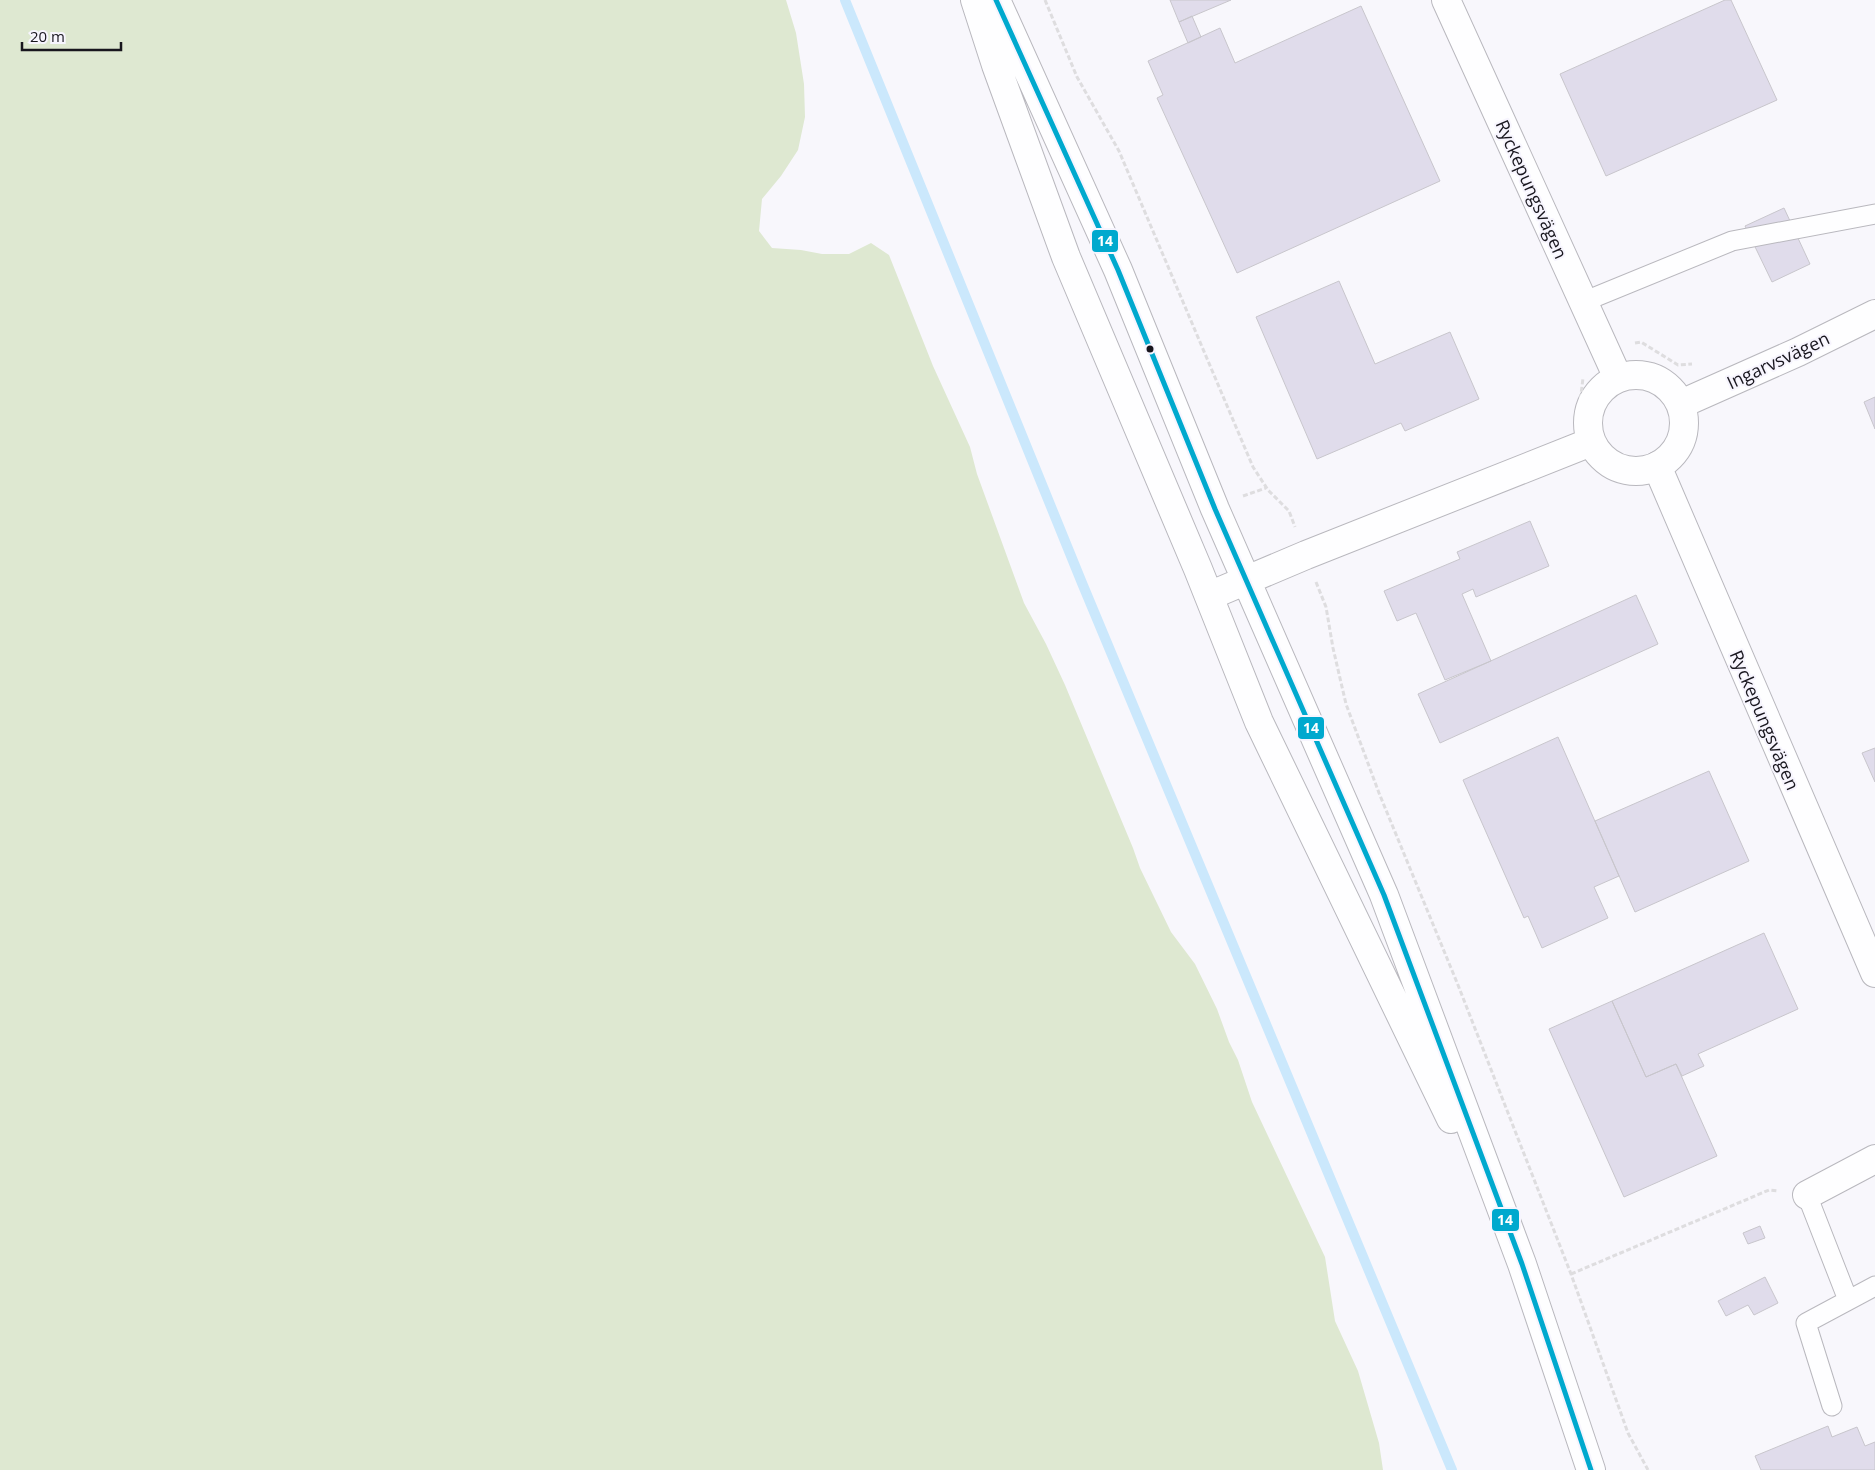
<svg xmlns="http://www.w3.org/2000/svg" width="1875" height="1470" viewBox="0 0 1875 1470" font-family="'Open Sans',sans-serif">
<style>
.green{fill:#dee8d1}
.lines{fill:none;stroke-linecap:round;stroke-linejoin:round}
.stream{stroke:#cbe8fc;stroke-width:10}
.building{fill:#e0dceb;stroke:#c8c6cc}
.lane-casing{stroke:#b9b8be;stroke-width:21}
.street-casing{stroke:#b9b8be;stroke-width:30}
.secondary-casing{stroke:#b9b8be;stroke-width:30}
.path{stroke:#dedddf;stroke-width:3;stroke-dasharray:5 2.5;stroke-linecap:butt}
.lane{stroke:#fefeff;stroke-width:19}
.street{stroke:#fefeff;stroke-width:28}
.secondary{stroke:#fefeff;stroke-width:28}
.bus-1-casing{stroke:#f7f5fe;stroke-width:9}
.bus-1{stroke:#00a9ce;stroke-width:5}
.bus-dot{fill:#18161e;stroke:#f7f5fe;stroke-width:2}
.labels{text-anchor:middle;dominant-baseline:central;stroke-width:4;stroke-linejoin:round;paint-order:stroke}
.street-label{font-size:18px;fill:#18161e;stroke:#f7f5fe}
.line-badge{stroke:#f7f5fe;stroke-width:2}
.badge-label{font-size:14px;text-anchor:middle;font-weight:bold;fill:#fff}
</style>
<rect width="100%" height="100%" fill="#f8f7fc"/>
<!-- green -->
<path class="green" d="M0,0H786L796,33L804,84L805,117L798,150L781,176L762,199L759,231L772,248L801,250L822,254H849L871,243L889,255L933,366L970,447L977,474L1024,603L1046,644L1065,685L1133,848L1140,868L1171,932L1195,964L1217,1009L1229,1042L1238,1060L1252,1102L1325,1257L1335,1321L1358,1371L1379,1443L1383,1470H0Z"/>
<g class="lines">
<!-- stream -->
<path class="stream" d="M845,0L1082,583L1452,1470"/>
</g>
<!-- building -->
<path class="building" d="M1170,0H1231L1179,22Z
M1725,0H1731L1777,100L1606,176L1560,74Z
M1361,6L1440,181L1237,273L1157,98L1163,95L1148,61L1220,28L1235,63Z
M1192,16L1201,37L1188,43L1179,22Z
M1784,208L1810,264L1772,282L1745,226Z
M1339,281L1375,364L1450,332L1479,399L1405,431L1401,423L1317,459L1256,317Z
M1875,397V429L1864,402Z
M1530,521L1549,566L1476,597L1473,589L1462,594L1491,661L1445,680L1416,613L1397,621L1384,591L1460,559L1457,552Z
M1636,595L1658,644L1440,743L1418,694Z
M1558,737L1619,876L1594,887L1608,918L1542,948L1528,916L1524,918L1463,780Z
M1875,748V782L1862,753Z
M1709,771L1749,861L1635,912L1595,821Z
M1764,933L1798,1009L1698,1054L1704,1066L1682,1076L1676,1064L1646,1077L1612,1001Z
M1612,1001L1646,1077L1676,1064L1717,1156L1624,1197L1549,1029Z
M1760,1226L1765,1238L1748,1244L1743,1233Z
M1765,1277L1778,1303L1754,1315L1748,1305L1726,1316L1718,1301Z
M1828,1426L1832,1437L1857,1427L1865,1446L1875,1442V1470H1761L1755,1456Z"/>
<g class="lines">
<defs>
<path id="lane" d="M1583,302L1732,241L1875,214
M1807,1195L1848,1300
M1832,1406L1806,1323L1875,1286"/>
<path id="street" d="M1446,0L1618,378
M1657,466L1875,973
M1807,1195L1875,1159"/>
<path id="secondary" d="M975,0L996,65L1066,257L1198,569L1259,722L1451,1119
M996,0L1118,270L1215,509L1384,895L1522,1264L1591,1470
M1588 423a48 48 0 1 1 96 0a48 48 0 1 1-96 0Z
M1681,404L1798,352L1875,314
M1209,596L1306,555L1591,442"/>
</defs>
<!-- lane casing -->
<use href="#lane" class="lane-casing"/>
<!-- street casing -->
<use href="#street" class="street-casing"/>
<!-- secondary casing -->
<use href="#secondary" class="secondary-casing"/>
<!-- path -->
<path class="path" d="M1045,0L1077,77L1119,151L1253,467L1268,490L1289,511L1295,527
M1635,343L1641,342L1678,365L1692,364
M1576,412L1579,411L1583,378
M1243,496L1266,488
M1316,582L1326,607L1333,648L1346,704L1379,793L1458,985L1571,1274L1628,1433L1648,1470
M1571,1274L1769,1190L1778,1191"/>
<!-- lane -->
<use href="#lane" class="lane"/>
<!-- street -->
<use href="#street" class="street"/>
<!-- secondary -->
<use href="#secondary" class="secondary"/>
<defs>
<path id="bus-1" d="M996,0L1118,270L1215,509L1384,895L1522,1264L1591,1470"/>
</defs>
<!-- bus-1 casing -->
<use href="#bus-1" class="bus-1-casing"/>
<!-- bus-1 -->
<use href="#bus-1" class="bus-1"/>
</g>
<!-- markers -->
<circle class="bus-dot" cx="1150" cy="349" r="4.5"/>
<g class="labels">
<!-- street labels -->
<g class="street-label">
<text transform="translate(1532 189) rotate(66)">Ryckepungsvägen</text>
<text transform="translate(1778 360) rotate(-25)">Ingarvsvägen</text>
<text transform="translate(1765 720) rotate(67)">Ryckepungsvägen</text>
</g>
</g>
<g class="line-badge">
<rect x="1091" y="229" width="28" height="24" rx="5" fill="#00a9ce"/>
<rect x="1297" y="716" width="28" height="24" rx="5" fill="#00a9ce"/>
<rect x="1491" y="1208" width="29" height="24" rx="5" fill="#00a9ce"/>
</g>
<g class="badge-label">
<text x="1105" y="246">14</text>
<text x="1311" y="733">14</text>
<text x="1505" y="1225">14</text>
</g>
<!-- scale -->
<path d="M22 42v8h99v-8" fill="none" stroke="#18161e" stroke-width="2.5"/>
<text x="30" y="42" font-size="15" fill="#18161e" stroke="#f7f5fe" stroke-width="4" paint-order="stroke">20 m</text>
</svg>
